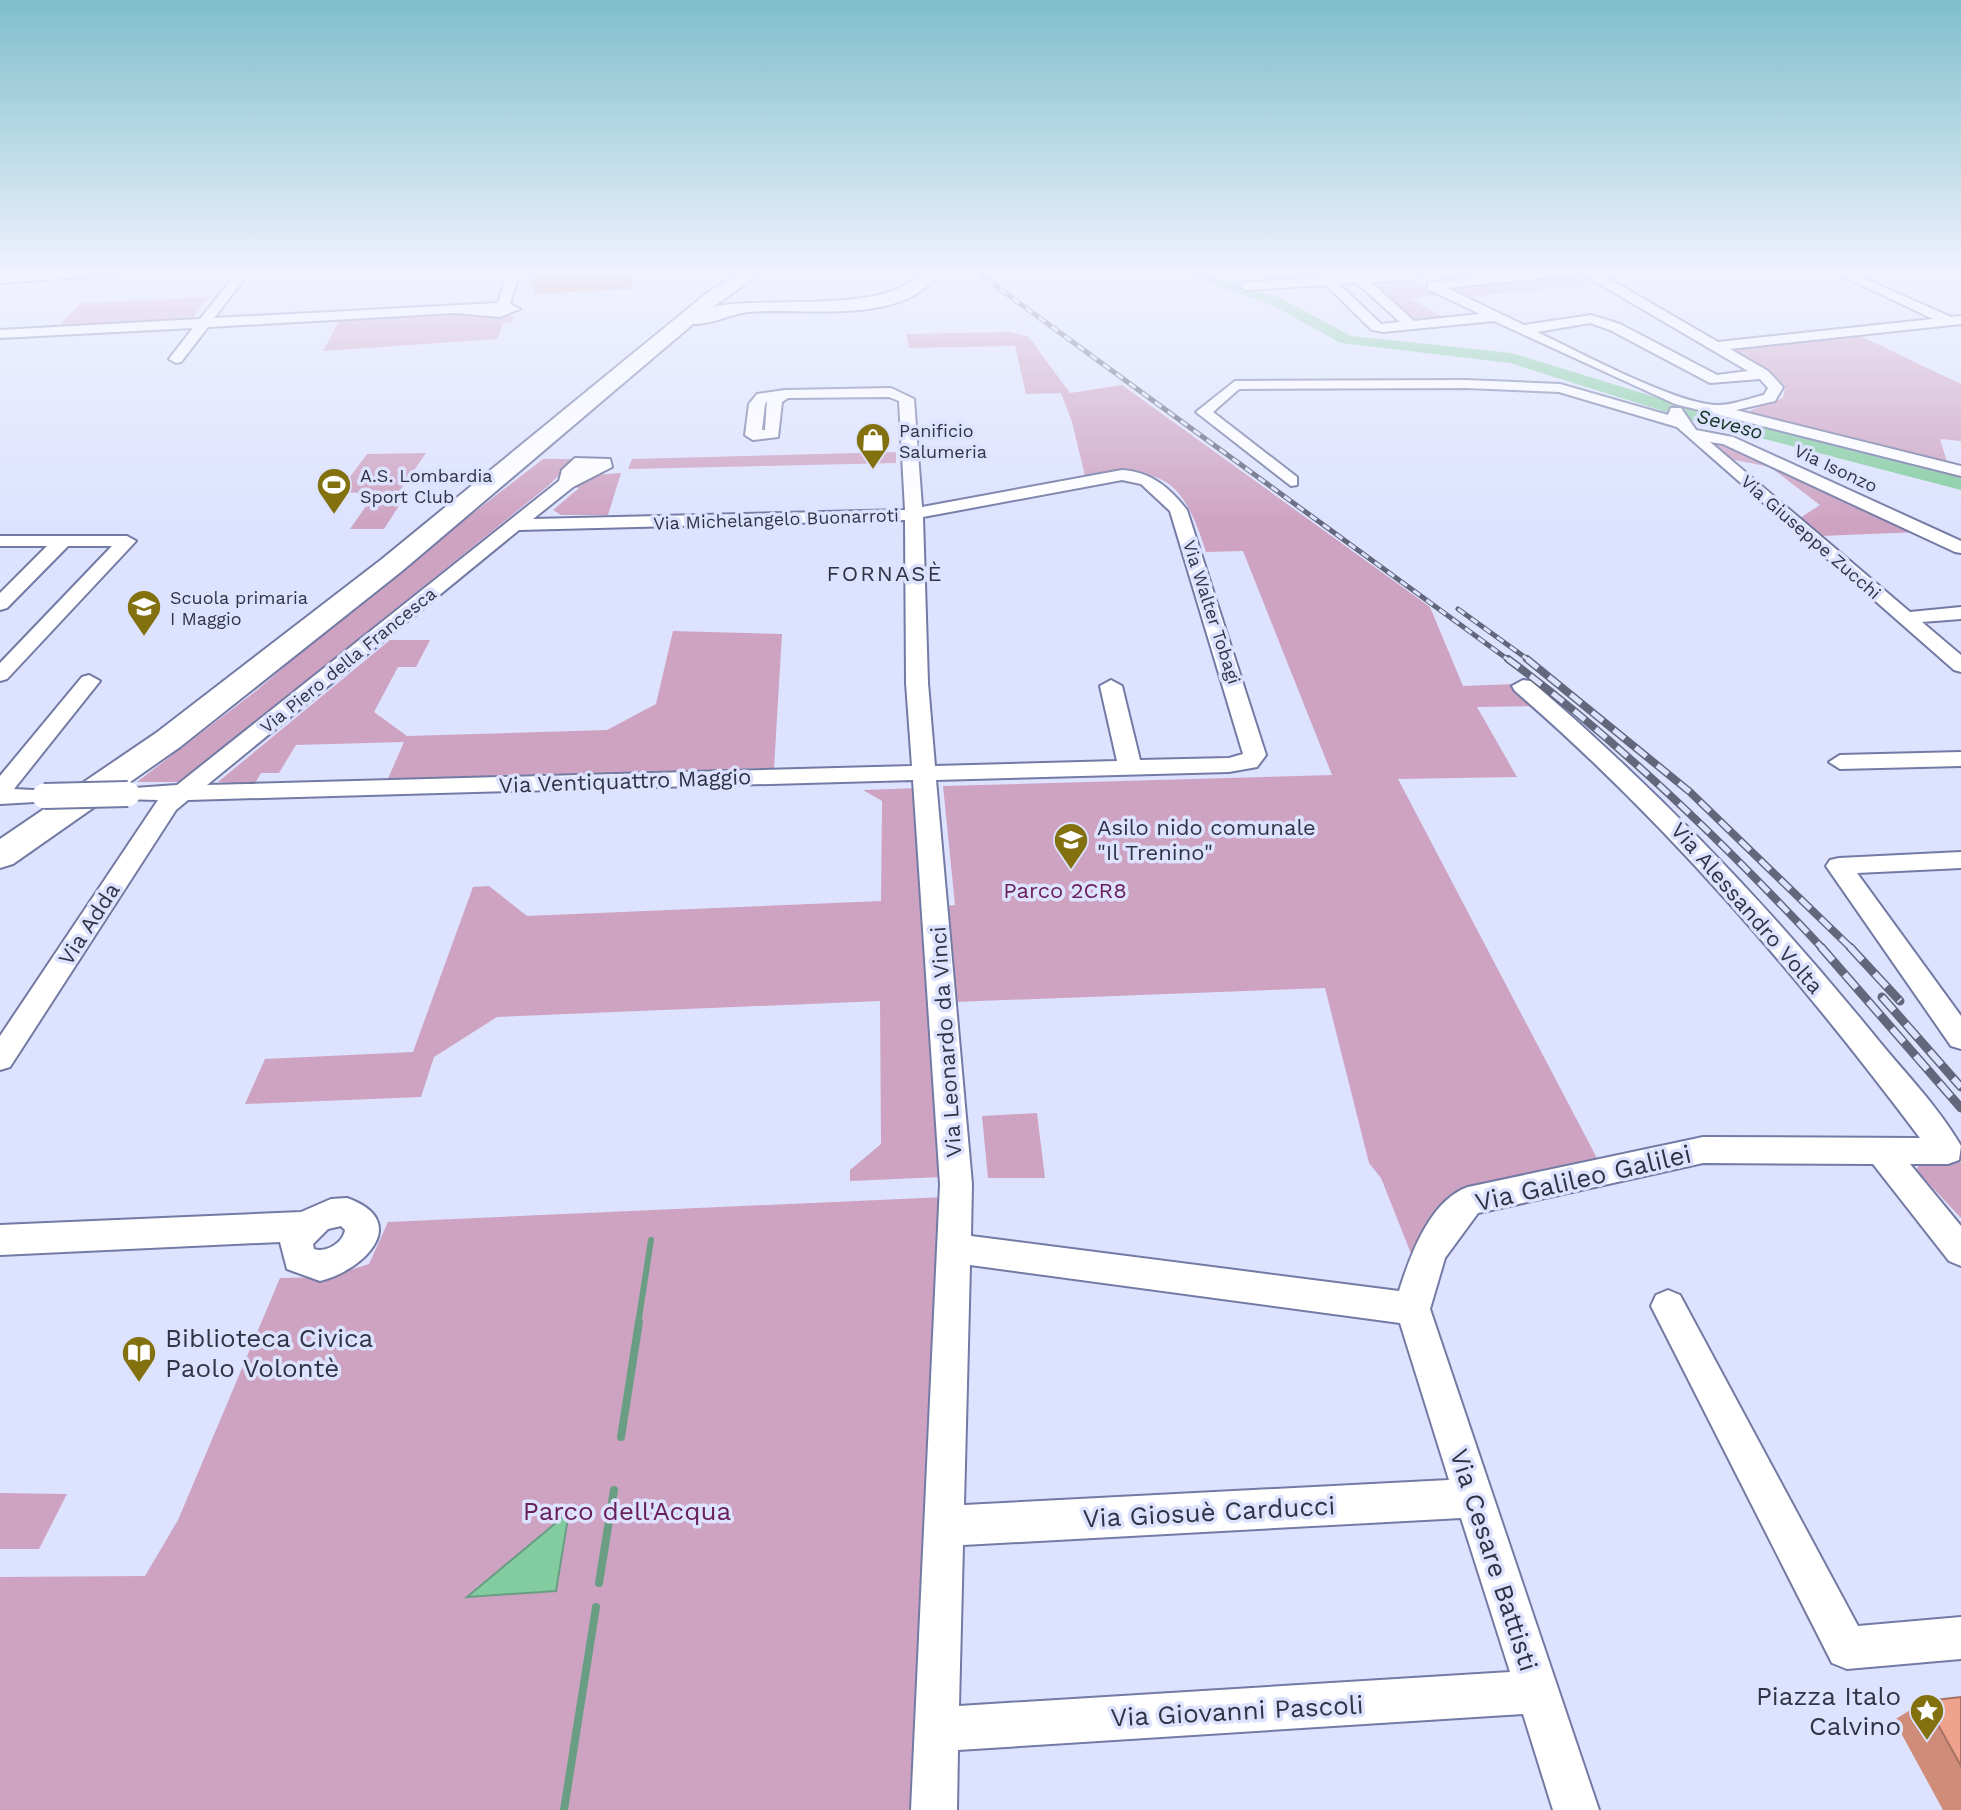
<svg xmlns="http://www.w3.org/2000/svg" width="1961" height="1810" viewBox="0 0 1961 1810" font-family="'Work Sans',sans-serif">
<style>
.green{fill:#cea3c2}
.water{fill:#83cc9f;stroke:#6a9e84;stroke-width:2}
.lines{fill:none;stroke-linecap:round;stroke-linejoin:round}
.stream-far1{stroke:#6a9e84;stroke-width:6}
.stream{stroke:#6a9e84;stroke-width:8}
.river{fill:#83cc9f;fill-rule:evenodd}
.minor-casing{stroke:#737aa4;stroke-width:4}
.highway-casing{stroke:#737aa4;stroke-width:4}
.minor{fill:#fff;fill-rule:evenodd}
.highway{fill:#fff;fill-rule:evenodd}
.rail-far2-casing{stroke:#63677c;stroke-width:5}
.rail-far1-casing{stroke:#63677c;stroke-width:8}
.rail-casing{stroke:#63677c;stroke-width:9}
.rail-far2{stroke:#dde3ff;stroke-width:3;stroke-dasharray:8;stroke-linecap:butt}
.rail-far1{stroke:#dde3ff;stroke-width:5;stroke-dasharray:14;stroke-linecap:butt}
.rail{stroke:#dde3ff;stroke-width:6;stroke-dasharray:18;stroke-linecap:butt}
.minor-bridge-casing{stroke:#737aa4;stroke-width:28;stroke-linecap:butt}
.minor-bridge{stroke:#fff;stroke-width:24}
.wall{fill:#ce8c79}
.shaded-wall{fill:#a77263}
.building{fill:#efa38d;stroke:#a77263;stroke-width:2}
.labels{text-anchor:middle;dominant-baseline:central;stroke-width:7;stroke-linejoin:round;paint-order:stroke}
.far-poi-label{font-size:18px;fill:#303445;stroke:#dde3ff;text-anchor:start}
.far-street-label{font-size:18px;fill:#303445;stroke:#dde3ff}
.far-water-label{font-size:20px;font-style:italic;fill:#143422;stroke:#dde3ff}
.far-quarter-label{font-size:22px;letter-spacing:2px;fill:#303445;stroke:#dde3ff}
.street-label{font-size:22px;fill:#303445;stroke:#dde3ff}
.poi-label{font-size:22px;fill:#303445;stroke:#dde3ff;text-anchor:start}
.park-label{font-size:22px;fill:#69205b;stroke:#dde3ff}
.near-street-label{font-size:26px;fill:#303445;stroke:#dde3ff}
.near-poi-label{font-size:26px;fill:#303445;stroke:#dde3ff;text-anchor:start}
.near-park-label{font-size:26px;fill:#69205b;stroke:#dde3ff}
</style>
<rect width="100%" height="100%" fill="#dde3ff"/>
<!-- green -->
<path class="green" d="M1582,274L1604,284L1462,297L1449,288L1463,283Z
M1409,279L1442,295L1410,298L1449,321L1416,324L1368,282Z
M209,297L192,319L59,326L81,303Z
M451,311L490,318L515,316L512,322L503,323L498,339L323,351L341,317Z
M1009,332L1028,336L1070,393L1122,385L1430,607L1463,686L1514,684L1538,706L1477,707L1517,777L1398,779L1599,1162L1478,1188L1412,1256L1381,1178L1369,1163L1325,988L955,1002L946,906L955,905L943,786L1332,775L1243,551L1206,552C1182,476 1162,466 1085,476L1072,422L1061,393L1026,394L1015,346L909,348L906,334Z
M1856,334L1961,384V441L1940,439L1948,465L1763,419L1751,413V410L1783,398L1785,386L1773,374L1732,350Z
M1714,442L1723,443L1919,532L1821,536L1800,518L1820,505L1770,467L1730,459Z
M896,452V463L628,469L632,459Z
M426,453L399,492L338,493L367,454Z
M543,459H576L548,486L181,782H137L256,691L384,582Z
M621,473L608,515H561L553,510L579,488L572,486L594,475Z
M404,498L384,529H350L371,499Z
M673,631L782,634L774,768L387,781L404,742L296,745L279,773H261L254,785L218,782L390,640H430L416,667H398L374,712L407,736L607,730L656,704Z
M919,788L942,1177L850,1181V1170L881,1144L880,1001L497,1017L434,1057L421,1097L245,1104L265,1059L413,1052L473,887L489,886L527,916L881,901L882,801L863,790Z
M1037,1113L1045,1178H988L982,1116Z
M1922,1161L1961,1162V1218L1916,1170Z
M945,1197L918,1810H0V1577L145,1576L178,1520L280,1278L328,1277L369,1264L388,1222Z
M0,1493L67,1494L39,1549H0Z"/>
<!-- water -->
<path class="water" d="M569,1512L556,1591L467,1597Z"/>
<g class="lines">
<!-- stream-far1 -->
<path class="stream-far1" d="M638,1324L651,1240"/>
<!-- stream -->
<path class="stream" d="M621,1437L639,1322
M599,1583L614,1490
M564,1810L596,1607"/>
<!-- river -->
<path class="river" d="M1174,270H1194L1284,300L1351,336L1512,353L1707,413L1961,478V490L1695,421L1510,363L1341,343L1274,306Z"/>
<defs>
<path id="minor" d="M76,270H127L121,274L0,283V275Z
M239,270H251L214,318L498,303L508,270H520L510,304L520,309L500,317L455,313L208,327L181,362L176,363L169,359L193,328L0,338V330L200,319Z
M1532,270H1585L1579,274L1447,288L1524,325L1591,315L1620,324L1717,375L1748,371L1586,276V270H1594L1718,342L1933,319L1830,270H1845L1951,317L1961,316V324L1730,349L1768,371L1783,387L1775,401L1736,410L1961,466V476L1675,404L1494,321L1383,332L1372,330L1326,285L1246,290L1240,286L1246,282L1412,272L1416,273V279L1371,282L1414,321L1480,314L1428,289V283ZM1357,283L1400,322L1381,324L1339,284ZM1590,323L1610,330L1710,383L1760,379L1768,388L1764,395C1750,398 1730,406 1716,405C1673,403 1578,351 1537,332Z
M1466,380L1560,384L1668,415L1671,408H1681L1696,430L1733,437L1961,541V553L1955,552L1723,444L1710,442L1910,612L1961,607V619L1922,622L1961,655V672L1954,670L1677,427L1559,392L1466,388L1239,389L1213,412L1297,477V485L1291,486L1196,412L1235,381Z
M891,388L914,399L922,507L1122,470C1151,472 1169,487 1187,510L1266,755L1257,767L1229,772L936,780L972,1184L971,1236L1399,1291C1410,1256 1430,1200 1468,1187L1703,1137L1920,1138C1798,976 1669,824 1515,691L1512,686L1523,680L1531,681C1657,789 1770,907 1874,1035C1903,1071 1938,1106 1961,1146L1959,1160L1948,1164H1910L1961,1226V1266L1949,1261L1873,1164L1703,1163L1478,1213L1445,1258L1430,1309L1599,1810H1553L1523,1714L958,1750L957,1810H911L940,1184L913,780L188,800L176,810L10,1067L0,1070V1036L158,800L120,799L116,794L120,789L177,785L559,481L562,470L575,458L610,459L612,467L573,487L533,519L905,510L899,401L889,397L788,398L782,402L778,437L753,440L745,435L749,404L757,394L785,390ZM767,401L765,430H762L765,404ZM1122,480L1141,484L1170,511L1243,754L1229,758L1140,760L1122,686L1111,680L1100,686L1117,761L935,766L928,683L923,517ZM905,520L906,683L912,766L207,785L519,530ZM970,1265L1400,1323L1449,1480L964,1505ZM1461,1518L1510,1672L959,1706L963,1545Z
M0,536H127L136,541L7,679L0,681V663L112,546H68L7,608L0,610V593L47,546H0Z
M89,675L100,681L14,789L52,791L56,796L52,801L0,804V776L82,677Z
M1961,752V766L1840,769L1829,762L1840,755Z
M1961,852V868L1857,873L1961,1016V1049L1951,1046L1826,866L1830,860L1839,858Z
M347,1198C412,1221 365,1270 320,1281L287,1269L280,1242L0,1255V1225L301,1212L331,1199ZM341,1226L345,1230C343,1243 326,1253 314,1249L313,1244L328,1229Z
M1668,1290L1680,1295L1858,1626L1961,1617V1659L1847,1669L1832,1663L1651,1306L1656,1295Z"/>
<path id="highway" d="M744,270H765L713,307C764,295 894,316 922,270H940C908,327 804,307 748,312C730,314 711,325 693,324L402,571L180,747L13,864L0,868V839L156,733L382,559L707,293Z"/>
</defs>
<!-- minor casing -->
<use href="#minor" class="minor-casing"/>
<!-- highway casing -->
<use href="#highway" class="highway-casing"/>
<!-- minor -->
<use href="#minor" class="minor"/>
<!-- highway -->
<use href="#highway" class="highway"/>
<defs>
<path id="rail-far2" d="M974,270L1510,661
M1458,609L1530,661"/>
<path id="rail-far1" d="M1508,659C1620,742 1728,847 1823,949
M1527,659L1690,792L1852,949"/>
<path id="rail" d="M1821,947L1961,1108
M1850,947L1900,1001
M1882,997L1961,1087"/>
</defs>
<!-- rail-far2 casing -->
<use href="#rail-far2" class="rail-far2-casing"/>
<!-- rail-far1 casing -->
<use href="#rail-far1" class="rail-far1-casing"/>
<!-- rail casing -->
<use href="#rail" class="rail-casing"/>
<!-- rail-far2 -->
<use href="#rail-far2" class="rail-far2"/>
<!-- rail-far1 -->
<use href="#rail-far1" class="rail-far1"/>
<!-- rail -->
<use href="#rail" class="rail"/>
<defs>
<path id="minor-bridge" d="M44,796L128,794"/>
</defs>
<!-- minor-bridge casing -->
<use href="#minor-bridge" class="minor-bridge-casing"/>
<!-- minor-bridge -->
<use href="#minor-bridge" class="minor-bridge"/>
</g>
<!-- wall -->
<path class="wall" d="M633,270L632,289L534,294L530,275Z
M1961,1697V1810H1943L1894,1720L1925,1701Z"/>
<!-- shaded-wall -->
<path class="shaded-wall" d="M629,270H633L632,289Z"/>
<!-- building -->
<path class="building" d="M531,270H629L530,275Z
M1961,1697V1766L1925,1701Z"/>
<!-- sky -->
<linearGradient id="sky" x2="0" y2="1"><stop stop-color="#7fbecb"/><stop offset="0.52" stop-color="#f0f2ff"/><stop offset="1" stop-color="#f0f2ff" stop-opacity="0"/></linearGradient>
<rect width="1961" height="523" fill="url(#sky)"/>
<!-- icons -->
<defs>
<symbol id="shop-pin" viewBox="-11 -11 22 30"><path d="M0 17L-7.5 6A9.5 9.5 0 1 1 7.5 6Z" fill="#83700f" stroke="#dde3ff"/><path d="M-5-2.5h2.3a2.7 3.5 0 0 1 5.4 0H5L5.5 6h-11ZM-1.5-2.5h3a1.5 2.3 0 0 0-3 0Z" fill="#fff"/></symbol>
<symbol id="stadium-pin" viewBox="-11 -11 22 30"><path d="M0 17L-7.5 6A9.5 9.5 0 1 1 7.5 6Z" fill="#83700f" stroke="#dde3ff"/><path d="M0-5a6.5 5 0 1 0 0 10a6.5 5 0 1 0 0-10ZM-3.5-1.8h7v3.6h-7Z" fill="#fff"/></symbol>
<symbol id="school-pin" viewBox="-11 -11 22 30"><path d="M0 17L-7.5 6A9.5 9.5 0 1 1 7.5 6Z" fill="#83700f" stroke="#dde3ff"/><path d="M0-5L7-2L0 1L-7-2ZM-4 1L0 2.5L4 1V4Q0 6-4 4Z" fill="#fff"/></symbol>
<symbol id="library-pin" viewBox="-11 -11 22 30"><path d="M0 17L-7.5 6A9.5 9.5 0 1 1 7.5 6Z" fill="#83700f" stroke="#dde3ff"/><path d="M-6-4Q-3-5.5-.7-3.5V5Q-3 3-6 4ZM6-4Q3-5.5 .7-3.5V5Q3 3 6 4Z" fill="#fff"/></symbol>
<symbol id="sight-pin" viewBox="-11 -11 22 30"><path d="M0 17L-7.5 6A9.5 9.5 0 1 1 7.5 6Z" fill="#83700f" stroke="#dde3ff"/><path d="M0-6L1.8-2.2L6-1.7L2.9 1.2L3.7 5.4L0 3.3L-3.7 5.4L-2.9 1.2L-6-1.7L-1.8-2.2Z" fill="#fff"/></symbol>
</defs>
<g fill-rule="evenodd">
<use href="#shop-pin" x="853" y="420" width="40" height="54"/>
<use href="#stadium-pin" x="314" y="465" width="40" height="54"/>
<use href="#school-pin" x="124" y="587" width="40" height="54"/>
<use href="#school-pin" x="1051" y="820" width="40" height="54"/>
<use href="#library-pin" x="119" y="1333" width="40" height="54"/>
<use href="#sight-pin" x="1907" y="1691" width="40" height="54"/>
</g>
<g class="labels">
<!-- far-poi labels -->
<g class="far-poi-label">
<text x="899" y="430">Panificio<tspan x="899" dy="21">Salumeria</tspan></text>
<text x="360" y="475">A.S. Lombardia<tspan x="360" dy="21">Sport Club</tspan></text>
<text x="170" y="597">Scuola primaria<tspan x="170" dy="21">I Maggio</tspan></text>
</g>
<!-- far-street labels -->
<g class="far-street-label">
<text transform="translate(1836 468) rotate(25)">Via Isonzo</text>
<text transform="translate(776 519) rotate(-2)">Via Michelangelo Buonarroti</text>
<text transform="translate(1811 537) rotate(41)">Via Giuseppe Zucchi</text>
<text transform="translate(1212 612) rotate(72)">Via Walter Tobagi</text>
<text transform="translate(348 660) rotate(-39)">Via Piero della Francesca</text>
</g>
<!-- far-water labels -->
<g class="far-water-label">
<text transform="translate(1730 424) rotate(15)">Seveso</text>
</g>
<!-- far-quarter labels -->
<g class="far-quarter-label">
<text x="885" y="573">FORNASÈ</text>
</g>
<!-- street labels -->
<g class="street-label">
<text transform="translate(625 781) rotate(-2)">Via Ventiquattro Maggio</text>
<text transform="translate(1747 908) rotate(49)">Via Alessandro Volta</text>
<text transform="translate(89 924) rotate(-57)">Via Adda</text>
<text transform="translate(946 1042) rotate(-94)">Via Leonardo da Vinci</text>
</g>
<!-- poi labels -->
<g class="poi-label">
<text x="1097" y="827">Asilo nido comunale<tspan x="1097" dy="25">"Il Trenino"</tspan></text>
</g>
<!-- park labels -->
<g class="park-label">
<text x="1065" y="890">Parco 2CR8</text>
</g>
<!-- near-street labels -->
<g class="near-street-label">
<text transform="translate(1583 1178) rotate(-13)">Via Galileo Galilei</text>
<text transform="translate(1209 1512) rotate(-3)">Via Giosuè Carducci</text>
<text transform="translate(1494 1560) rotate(72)">Via Cesare Battisti</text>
<text transform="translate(1237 1711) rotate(-3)">Via Giovanni Pascoli</text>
</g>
<!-- near-poi labels -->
<g class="near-poi-label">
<text x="165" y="1338">Biblioteca Civica<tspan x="165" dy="30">Paolo Volontè</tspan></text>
<text x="1901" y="1696" text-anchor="end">Piazza Italo<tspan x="1901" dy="30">Calvino</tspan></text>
</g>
<!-- near-park labels -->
<g class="near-park-label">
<text x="627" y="1511">Parco dell'Acqua</text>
</g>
</g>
</svg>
